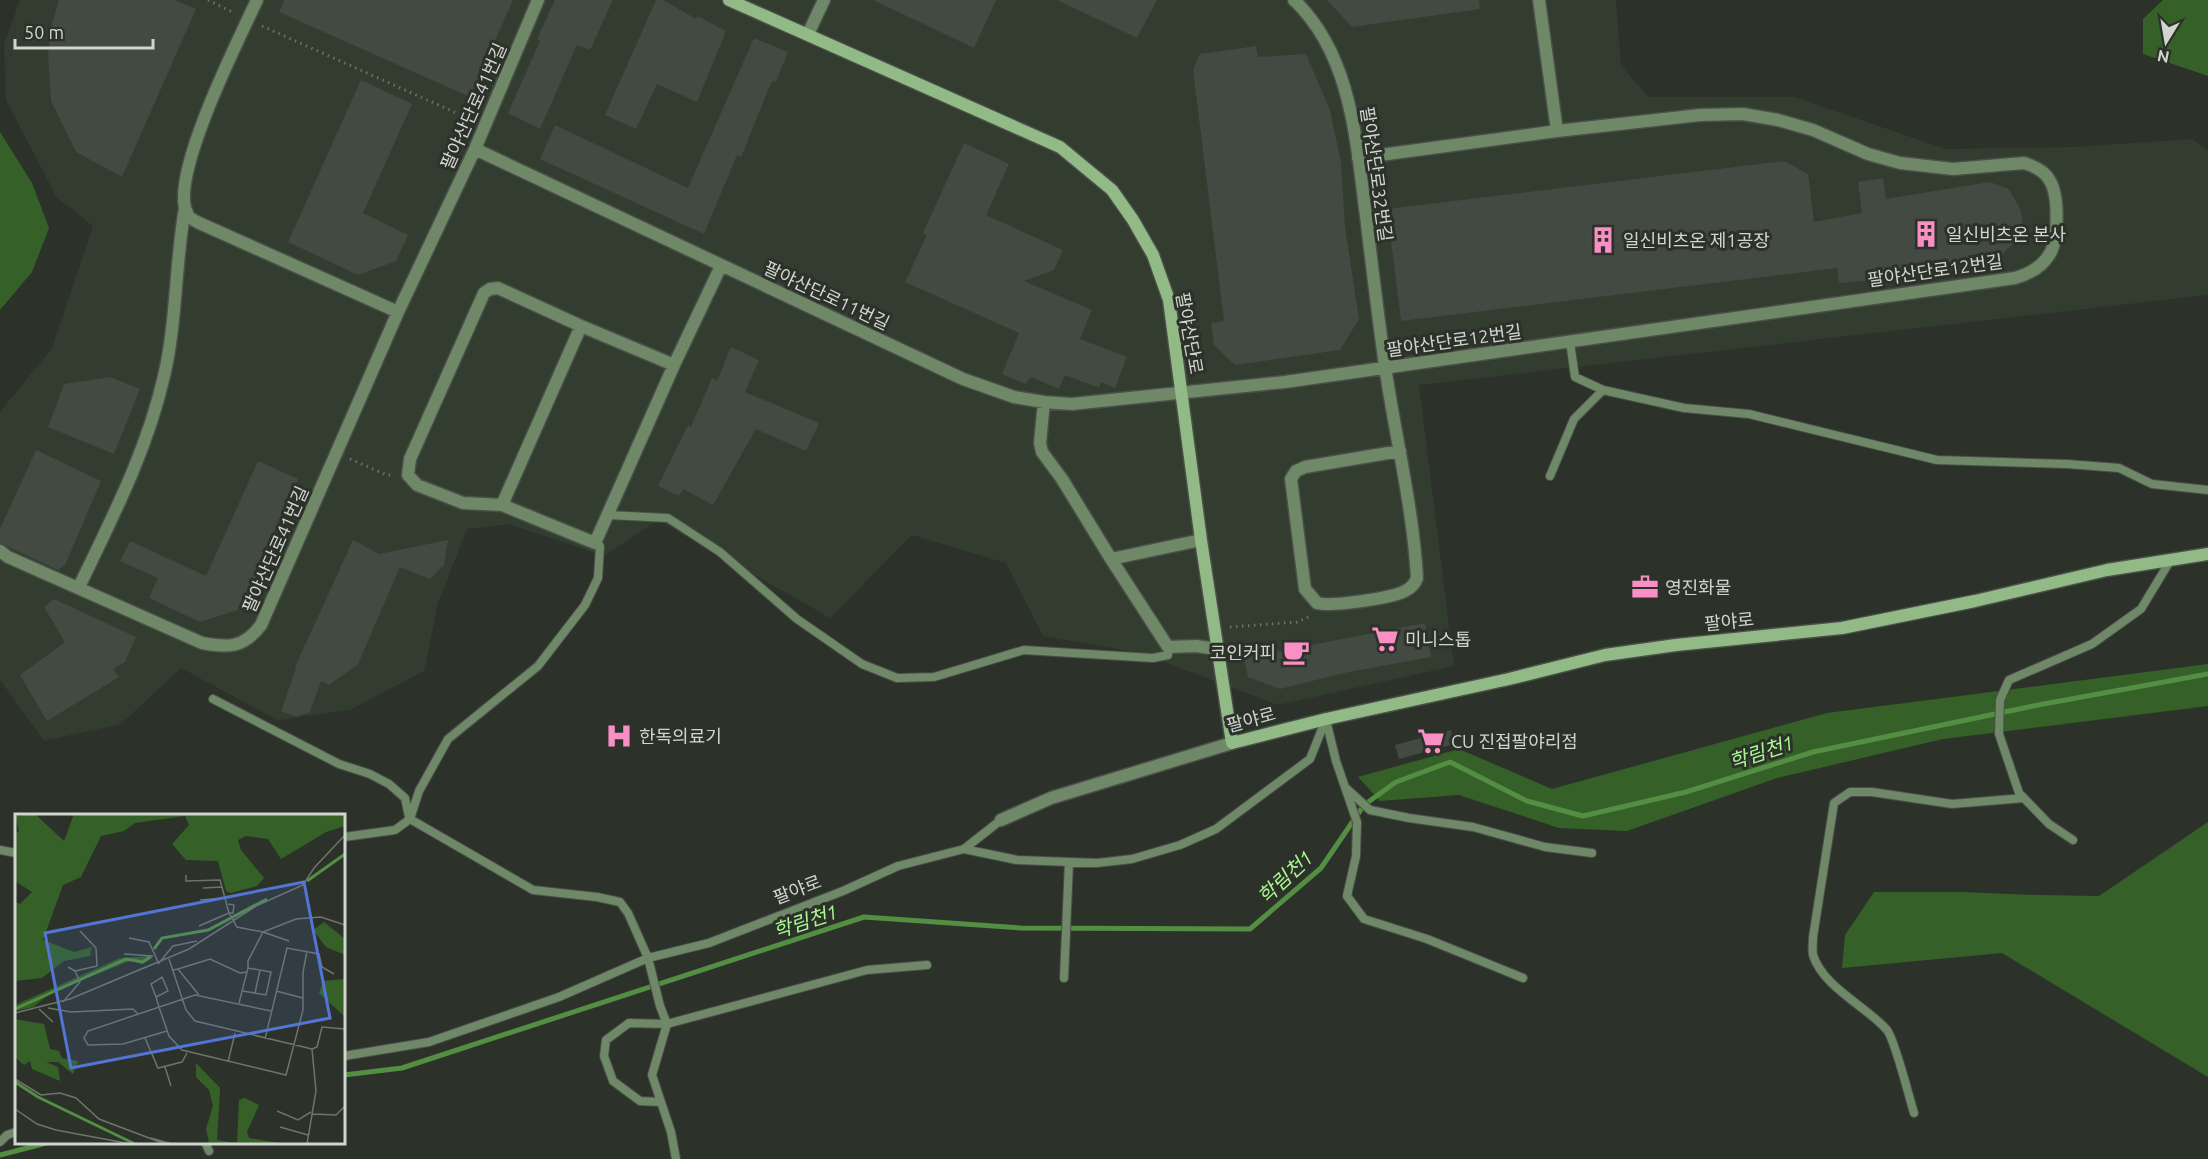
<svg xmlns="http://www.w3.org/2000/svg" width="2208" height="1159" viewBox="0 0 2208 1159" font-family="Ubuntu,'Noto Sans KR',sans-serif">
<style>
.built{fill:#323c2f}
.green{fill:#356128}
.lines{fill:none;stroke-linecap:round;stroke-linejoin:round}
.stream{stroke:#538e42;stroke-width:5}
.building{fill:#434a42}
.lane-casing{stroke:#4a4f48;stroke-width:10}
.street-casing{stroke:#4a4f48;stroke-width:15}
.secondary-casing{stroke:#4a4f48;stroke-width:15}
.path{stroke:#6c716a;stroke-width:3;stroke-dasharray:1.5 4.5;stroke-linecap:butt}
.lane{stroke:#6f8868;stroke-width:8}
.street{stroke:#6f8868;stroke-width:12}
.secondary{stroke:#92ba87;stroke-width:12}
.labels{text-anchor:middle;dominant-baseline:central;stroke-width:6;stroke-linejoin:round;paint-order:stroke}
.street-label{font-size:18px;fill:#d1d5d0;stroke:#2c322a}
.poi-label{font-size:18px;fill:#d1d5d0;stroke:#2c322a;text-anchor:start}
.water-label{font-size:20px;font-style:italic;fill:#a7f791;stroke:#2c322a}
.inset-river{fill:none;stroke:#538e42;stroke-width:3}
.inset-road{fill:none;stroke:#6e736c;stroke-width:1.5}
.view{fill:#5376d6;fill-opacity:0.15;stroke:#5376d6;stroke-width:3}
.inset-edge{fill:none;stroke:#d1d5d0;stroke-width:3}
</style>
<rect width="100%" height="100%" fill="#2c322a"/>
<!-- built -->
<path class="built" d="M20,0H1616L1621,65L1648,97H1794L1946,149L2073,147L2192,139L2208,150V295L1419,385L1454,666L1278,705L1141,653L1043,636L1006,563L912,535L830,618L658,520L604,556L509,524L467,529L438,603L424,671L350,710L277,720L181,668L121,724L44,741L0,680V412L52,348L93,226L57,198L6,100L4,44Z"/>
<!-- green -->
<path class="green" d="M2163,0H2208V76L2143,54V19Z
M0,132L32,183L49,228L32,272L0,310Z
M2208,664V706L1943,739L1777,778L1627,831L1559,828L1459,795L1380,801L1358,777L1459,749L1552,789L1827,713Z
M2208,822V1077L2002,953L1842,968L1845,935L1874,892H1962L2036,895L2099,896Z"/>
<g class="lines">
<!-- stream -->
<path class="stream" d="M344,1075L402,1068L864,917L1021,928L1250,929L1321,868L1364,805L1396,782L1450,762L1527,801L1583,816L1686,792L1813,752L2038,705L2208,674
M0,1155L50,1142"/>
</g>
<!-- building -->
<path class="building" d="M59,0H175L196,9L122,177L76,152L51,101L48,55L50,31Z
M284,0H513L470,97L279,12Z
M555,0H613L590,50L577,45L540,129L508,113L540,41L537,39Z
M656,0H663L696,19L697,16L726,31L697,102L657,84L636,129L605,115Z
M873,0H996L974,48Z
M1057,0H1157L1137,38Z
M1327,0H1479L1480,9L1352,27Z
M754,38L788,52L776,82L772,81L741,157L737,155L704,234L540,159L555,125L688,188Z
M1256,46L1258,57L1306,54L1330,110L1341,162L1345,227L1359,319L1340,350L1235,365L1214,345L1211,323L1224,321L1193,70L1200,54Z
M361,80L412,104L363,213L408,235L396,261L358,275L288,242Z
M964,143L1009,164L986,215L1063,250L1054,270L1024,281L1092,310L1080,339L1127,357L1115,388L1101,382L1099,388L1065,375L1059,389L1031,377L1025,384L1002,374L1019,333L905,282L927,235L923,233Z
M1784,161L1808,174L1814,222L1862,213L1858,182L1883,178L1886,199L1990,182L2009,189L2021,211L2023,227L2017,241L2006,250L1999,260L1873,280L1839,283L1837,268L1401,321L1387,209Z
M731,347L759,360L745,392L819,423L806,451L756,429L713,505L683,489L679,496L658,486L688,425L691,427L712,378L717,381Z
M110,377L140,389L114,454L48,427L64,384Z
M36,450L101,481L65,565L58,570L0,543V529Z
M258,461L298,479L263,555L267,557L244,608L200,622L149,598L158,578L120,561L130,541L206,576Z
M353,540L379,554L448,540L444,565L430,579L400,567L358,664L329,685L321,681L310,712L296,717L281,711L296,668L295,667Z
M54,599L136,637L125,662L113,669L119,677L47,721L20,675L65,642L44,607Z
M1425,623L1431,657L1344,673L1280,689L1248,677L1244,658Z
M1451,730L1454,744L1399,759L1395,745Z"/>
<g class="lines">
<defs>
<path id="lane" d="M1570,342L1575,377L1603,390L1684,408L1749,414L1937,460L2067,464L2119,468L2152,484L2208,490
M1550,476L1574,419L1603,390
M608,515L668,518L720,552L797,619L862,664L897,678L934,677L1024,650L1153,658L1168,655V647
M213,699L339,764L370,774L389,784L405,798L409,817
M1326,720L1336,761L1357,822L1356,856L1347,896L1364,919L1427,939L1523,978
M1347,789L1370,810L1409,818L1473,827L1545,847L1592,853
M410,819L419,791L448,739L538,666L585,605L598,578L600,546L595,543
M344,837L395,830L410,819L533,890L597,897L620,902L628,913L648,958L660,1006L667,1024L867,970L927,965
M2073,840L2049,824L2019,793L1999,734L2000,700L2009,680L2092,644L2141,609L2170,561
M964,849L1017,860L1097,863L1132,859L1180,845L1216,829L1310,759L1326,719
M0,850L16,853
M1064,978L1069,862
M344,1056L429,1042L559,997L648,958L709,943L843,891L898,866L964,849L1001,820
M660,1102L640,1101L613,1081L604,1056L606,1040L629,1023L667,1024L652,1075L671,1132L676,1159
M1914,1113C1909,1097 1895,1040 1887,1030C1866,1006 1823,987 1813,955C1812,950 1813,942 1813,937L1834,803L1850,792H1872L1952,804L2024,798
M0,1142L7,1135L16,1132
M205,1142L209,1151"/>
<path id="street" d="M1294,0C1352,55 1356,142 1366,216C1372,266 1378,316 1385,366C1395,435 1413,507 1417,578C1415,584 1411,588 1405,591C1392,598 1332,607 1317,603L1305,589L1291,479L1296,471L1305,467L1400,451
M1539,0L1557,131
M808,34L824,0
M475,149L963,379L1014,397L1044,402L1072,404L1285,382L2015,278C2029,274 2041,268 2049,255C2059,241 2059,196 2050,181C2045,171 2034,166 2024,163L1953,169L1900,163L1868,154L1813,130L1778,120L1743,114L1700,115L1557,131L1358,158
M185,208L189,217L197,222L398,312
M674,365L581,326L498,288L490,289L484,293L410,459L408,475L417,485L463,503L502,505L595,543L674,365L721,266
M1044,402L1040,443L1042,452L1062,479L1111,559L1168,647L1196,646L1217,649
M502,505L581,326
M0,551L8,557L202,643C228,648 244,648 261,625L398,312L475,149L538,0
M1111,559L1201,540
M79,587C112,518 147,451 164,376C177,321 175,263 185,208C175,166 237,43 257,0
M1001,820L1051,798L1232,743"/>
<path id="secondary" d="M729,0L1060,147L1112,190L1133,220L1153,255L1169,300L1201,540L1232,743L1326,719L1509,679L1605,655L1676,645L1842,628L1975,601L2107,570L2208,554"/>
</defs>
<!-- lane casing -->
<use href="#lane" class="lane-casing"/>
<!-- street casing -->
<use href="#street" class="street-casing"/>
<!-- secondary casing -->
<use href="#secondary" class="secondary-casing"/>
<!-- path -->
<path class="path" d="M208,0L234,13
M262,26L472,120
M350,459L387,475H394
M1230,627L1297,622L1311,616"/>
<!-- lane -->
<use href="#lane" class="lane"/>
<!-- street -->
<use href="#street" class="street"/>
<!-- secondary -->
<use href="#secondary" class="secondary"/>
</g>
<!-- icons -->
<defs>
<symbol id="building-bare" viewBox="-9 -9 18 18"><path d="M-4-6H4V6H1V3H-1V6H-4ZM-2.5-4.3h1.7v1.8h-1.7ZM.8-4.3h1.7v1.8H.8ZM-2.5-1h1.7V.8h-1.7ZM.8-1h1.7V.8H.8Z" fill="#fa8fc6" stroke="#2c322a" stroke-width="2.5" paint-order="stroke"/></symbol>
<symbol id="office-bare" viewBox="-9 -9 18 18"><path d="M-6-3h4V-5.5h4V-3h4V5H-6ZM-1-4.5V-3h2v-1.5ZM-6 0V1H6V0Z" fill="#fa8fc6" stroke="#2c322a" stroke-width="2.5" paint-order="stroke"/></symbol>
<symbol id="supermarket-bare" viewBox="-9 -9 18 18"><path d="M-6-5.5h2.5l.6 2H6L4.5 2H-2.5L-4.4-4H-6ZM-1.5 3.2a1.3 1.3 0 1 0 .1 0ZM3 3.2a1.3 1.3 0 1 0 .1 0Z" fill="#fa8fc6" stroke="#2c322a" stroke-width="2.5" paint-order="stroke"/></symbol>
<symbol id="cafe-bare" viewBox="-9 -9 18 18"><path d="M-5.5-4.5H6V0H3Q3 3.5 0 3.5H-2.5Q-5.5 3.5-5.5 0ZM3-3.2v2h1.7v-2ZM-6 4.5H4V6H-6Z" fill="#fa8fc6" stroke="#2c322a" stroke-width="2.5" paint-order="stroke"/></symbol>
<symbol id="hospital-bare" viewBox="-9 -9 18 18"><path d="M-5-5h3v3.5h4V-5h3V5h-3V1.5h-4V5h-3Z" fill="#fa8fc6" stroke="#2c322a" stroke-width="2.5" paint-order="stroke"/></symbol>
</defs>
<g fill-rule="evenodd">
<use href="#building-bare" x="1907" y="215" width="38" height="38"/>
<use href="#building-bare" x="1584" y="221" width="38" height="38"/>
<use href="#office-bare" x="1626" y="568" width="38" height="38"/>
<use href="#supermarket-bare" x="1366" y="620" width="38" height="38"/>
<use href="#cafe-bare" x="1277" y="633" width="38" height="38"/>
<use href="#hospital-bare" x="600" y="717" width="38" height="38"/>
<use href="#supermarket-bare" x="1412" y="722" width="38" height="38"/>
</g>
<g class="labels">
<!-- street labels -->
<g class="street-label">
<text transform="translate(473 106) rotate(-66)">팔야산단로41번길</text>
<text transform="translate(1377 174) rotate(82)">팔야산단로32번길</text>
<text transform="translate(1935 270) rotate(-8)">팔야산단로12번길</text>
<text transform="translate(827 295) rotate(25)">팔야산단로11번길</text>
<text transform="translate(1190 333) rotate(80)">팔야산단로</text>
<text transform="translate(1454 340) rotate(-8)">팔야산단로12번길</text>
<text transform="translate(275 549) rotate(-66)">팔야산단로41번길</text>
<text transform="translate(1729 621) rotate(-6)">팔야로</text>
<text transform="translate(1251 719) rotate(-15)">팔야로</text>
<text transform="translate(797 889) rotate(-21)">팔야로</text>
</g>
<!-- poi labels -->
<g class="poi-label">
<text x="1946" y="234">일신비츠온 본사</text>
<text x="1623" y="240">일신비츠온 제1공장</text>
<text x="1665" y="587">영진화물</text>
<text x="1405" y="639">미니스톱</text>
<text x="1276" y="652" text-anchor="end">코인커피</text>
<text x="639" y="736">한독의료기</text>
<text x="1451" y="741">CU 진접팔야리점</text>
</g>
<!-- water labels -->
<g class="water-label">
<text transform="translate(1761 752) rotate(-18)">학림천1</text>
<text transform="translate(1285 877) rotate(-43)">학림천1</text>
<text transform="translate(805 921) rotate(-18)">학림천1</text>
</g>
</g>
<!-- overview -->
<g transform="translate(15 814)">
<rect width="330" height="330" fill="#2c322a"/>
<path d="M20,0L49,27L59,0H330V12L311,18L266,45L253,25L231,22L223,26L226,36L249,64L242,72L216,79L211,77L203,47L171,46L157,30L174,11L170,2L120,9L109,17L86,22L66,63L48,71L28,126L59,138L77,133L75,142L49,147L27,164L0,167V88L5,90L17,78L0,67V20L4,17L0,2ZM309,108L330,125V141L311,133L298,116ZM135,142L138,144L127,150L115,147L37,178L18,193L0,197V191L105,144ZM330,165V203L304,179L308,167ZM0,205L29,210L35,235L44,237L47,244L63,247L58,260L43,248H31L43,253L45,267L17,255L15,247L9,251L0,243ZM181,249L205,274L202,326L222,329L224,286L230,284L244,291L232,318L234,324L270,330H188L194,328L191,315L198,292L194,276L181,263Z" fill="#356128"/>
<path class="inset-river" d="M292,67L330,40M139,135L147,124L193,116L252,85M0,195L111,145L128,148L136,142M0,268L23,283L120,330"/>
<path class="inset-road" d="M171,61V67L205,66L214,99H218L219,91L213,90M188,74L207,73M185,86L209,84M184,112L214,99L222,113L248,118L281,105L306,103L330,111M114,124L134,128L143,148M109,140L138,142M154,145L171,196L180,207L297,235M143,150L158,132L182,127M233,154V147L248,118L274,127M163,155L195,145L225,159L232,158M158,156L163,155L184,181M60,157L82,152L81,134L65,117M261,177L288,184M240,179L245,156M141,183L153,177L147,163L136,170L141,183L144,193L154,222L167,236L271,261L288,196V158L292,137M48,188L65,168L60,157L53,153M224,189L233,154L256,158L251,181L228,177M33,194L56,198L118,195L123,200M24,195L38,208M0,199L55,185L174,135L241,92L288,71L299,54L330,21M152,217L108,230L73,231L69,224L73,217L180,181L256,197M130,224L143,254L167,248L172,239M250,225L272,134L304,140L307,153L319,160M297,235L302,233L307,213L330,215M213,248L220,219M150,253L156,272M0,265L26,281L45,279L61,284L84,305L150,330M0,295L22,310L41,316L116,330M262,297L283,306L296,298M297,300L321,301L330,292M265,313L293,321M136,324L157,330M292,330L301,277L297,235"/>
<path class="view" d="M289,68L315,204L56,254L30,119Z"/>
<rect width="330" height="330" class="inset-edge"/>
</g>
<!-- north arrow -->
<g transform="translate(2166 42) rotate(191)" stroke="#2c322a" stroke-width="4.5" paint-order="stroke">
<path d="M0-4.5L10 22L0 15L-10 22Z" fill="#d1d5d0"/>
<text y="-9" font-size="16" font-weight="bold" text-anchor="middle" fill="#d1d5d0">N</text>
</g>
<!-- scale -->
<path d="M15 39v9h138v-9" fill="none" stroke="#d1d5d0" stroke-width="3"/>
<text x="24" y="39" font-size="18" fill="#d1d5d0" stroke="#2c322a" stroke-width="4.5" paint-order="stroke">50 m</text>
</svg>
